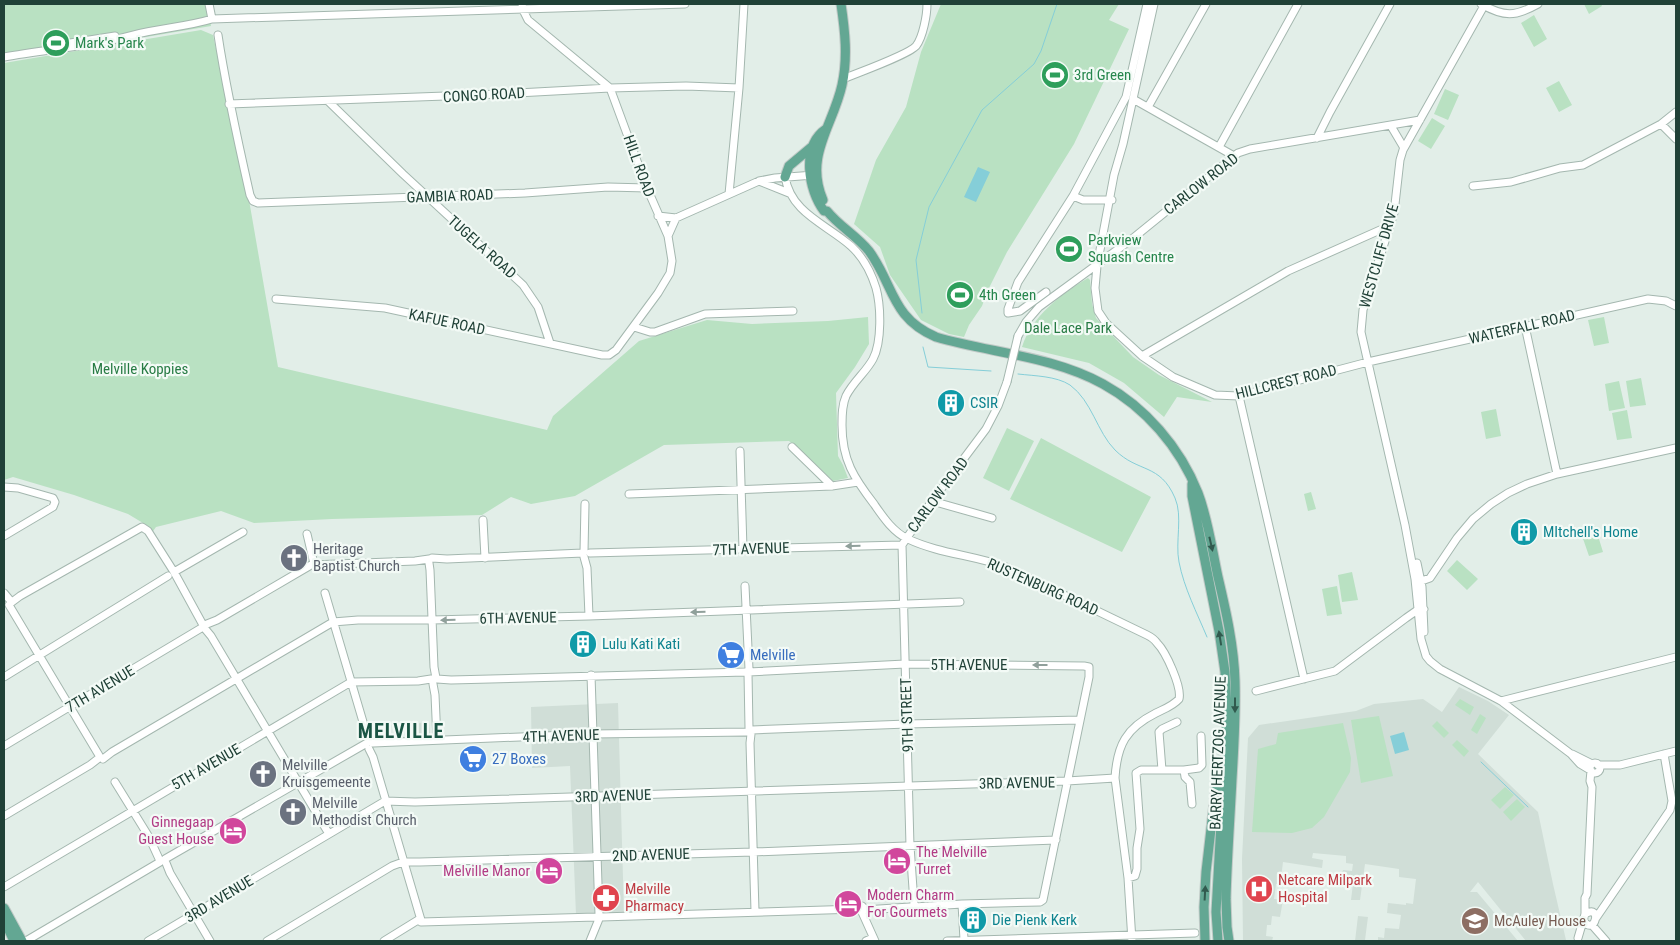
<svg xmlns="http://www.w3.org/2000/svg" width="1680" height="945" viewBox="0 0 1680 945" font-family="'Roboto Condensed',sans-serif">
<style>
.built{fill:#d0ded7}
.green{fill:#b9e1c2}
.water{fill:#85ced8}
.lines{fill:none;stroke-linecap:round;stroke-linejoin:round}
.stream{stroke:#85ced8;stroke-width:1}
.minor-casing{stroke:#a4b7af;stroke-width:9}
.major-casing{stroke:#c1cac7;stroke-width:11}
.minor{stroke:#fff;stroke-width:7}
.major{stroke:#63a793;stroke-width:9}
.minor-bridge-casing{stroke:#a4b7af;stroke-width:9;stroke-linecap:butt}
.minor-bridge{stroke:#fff;stroke-width:7}
.oneway{fill:#315a4e}
.oneway2{fill:#90a09b}
.labels{text-anchor:middle;dominant-baseline:central;stroke-width:4.5;stroke-linejoin:round;paint-order:stroke}
.leisure-label{font-size:15px;fill:#27864d;stroke:#f3faf6;text-anchor:start}
.street-label{font-size:15px;fill:#204137;stroke:#f3faf6}
.park-label{font-size:15px;fill:#277b44;stroke:#f3faf6}
.culture-label{font-size:15px;fill:#0d838f;stroke:#f3faf6;text-anchor:start}
.worship-label{font-size:15px;fill:#5b616d;stroke:#f3faf6;text-anchor:start}
.shop-label{font-size:15px;fill:#366cbe;stroke:#f3faf6;text-anchor:start}
.hotel-label{font-size:15px;fill:#b23c85;stroke:#f3faf6;text-anchor:end}
.health-label{font-size:15px;fill:#be3a42;stroke:#f3faf6;text-anchor:start}
.education-label{font-size:15px;fill:#785e54;stroke:#f3faf6;text-anchor:start}
.district-label{font-size:20px;font-weight:bold;letter-spacing:1px;fill:#1a5544;stroke:#f3faf6}
</style>
<rect width="100%" height="100%" fill="#e2eee8"/>
<!-- built -->
<path class="built" d="M1459,687L1488,701L1509,715L1478,754L1538,812L1553,884L1566,940L1526,941L1478,882L1470,892H1477L1518,941H1378V937L1384,938L1385,928L1399,929L1401,915L1387,913L1388,903L1406,905V903L1413,904L1416,879L1399,877V869L1365,864L1360,900H1351L1354,876L1342,874L1343,870L1352,871L1353,864L1346,863V856L1313,853L1312,858L1323,860L1322,868L1283,862L1281,878L1289,879V886L1276,884L1274,899L1283,900L1280,917L1272,916L1271,925H1267L1266,936L1273,937L1272,941H1243L1242,859L1248,738L1259,725L1356,711L1374,704L1423,699L1442,712Z
M618,703L624,913L576,915L570,766L532,768L531,707Z
M429,722L430,735H419V723Z
M1358,916L1368,917L1365,940L1377,941H1355Z"/>
<!-- green -->
<path class="green" d="M4,4H208L211,26L4,61Z
M941,4H1119L1109,20L1129,29L1074,144L1007,252L988,290L982,306L969,325L964,337L949,334L921,320L890,275L880,247L854,224L876,160L906,107L921,52Z
M1584,4H1601L1602,6L1589,14Z
M1534,15L1547,39L1534,47L1521,23Z
M201,30L213,35L249,200L278,367L547,430L553,416L639,341L707,320L752,324L828,321L868,317L869,344L855,367L836,393L838,456L843,465L848,478L833,481L806,455L789,441L664,445L575,496L531,504L511,497L482,515L332,519L254,523L221,511L156,527L151,534L148,526L128,514L74,495L13,477L4,480V63Z
M1559,81L1572,105L1559,112L1546,88Z
M1445,89L1459,95L1448,120L1434,114Z
M1432,118L1445,126L1431,149L1418,141Z
M1088,278L1090,280L1092,304L1096,318L1133,357L1159,375L1212,402L1177,397L1164,417L1124,383L1089,363L1022,347C1032,316 1061,294 1088,278Z
M1604,317L1609,343L1594,346L1588,320Z
M1641,378L1646,405L1630,407L1626,381Z
M1619,381L1625,408L1609,411L1605,384Z
M1496,409L1501,436L1486,439L1481,412Z
M1627,410L1632,438L1617,440L1612,413Z
M1007,428L1034,441L1009,491L983,478Z
M1041,438L1151,497L1122,552L1010,499Z
M1311,492L1316,509L1308,511L1304,494Z
M1595,526L1603,552L1589,556L1580,530Z
M1457,560L1478,579L1467,590L1447,571Z
M1352,572L1358,600L1342,602L1338,575Z
M1337,586L1342,614L1327,616L1322,589Z
M1460,699L1474,707L1470,715L1455,705Z
M1480,714L1486,718L1477,734L1471,730Z
M1379,716L1393,776L1361,783L1351,720Z
M1437,721L1449,733L1444,738L1432,726Z
M1343,723L1351,758L1350,772L1324,817L1312,828L1292,833L1252,832L1258,749L1276,744L1278,733Z
M1457,740L1469,751L1464,757L1452,745Z
M1505,787L1514,795L1500,809L1491,800Z
M1517,799L1525,807L1511,821L1503,812Z"/>
<!-- water -->
<path class="water" d="M978,167L990,172L976,202L964,197Z
M1404,732L1409,750L1395,754L1390,736Z"/>
<g class="lines">
<!-- stream -->
<path class="stream" d="M922,313L916,260L929,207L982,110L1034,64L1041,51L1057,4
M923,347L928,367L991,371
M1018,374C1035,376 1056,376 1070,385C1092,401 1097,432 1115,450C1138,473 1160,463 1175,498C1183,516 1175,542 1179,562C1184,588 1197,613 1207,637
M1481,762L1528,807"/>
<defs>
<path id="minor" d="M209,4L212,19
M1154,4L1123,144L1114,175L1097,266L1095,288L1098,311L1106,323L1142,356L1173,377L1215,395L1239,396L1368,362L1648,299L1666,301L1676,306
M1481,4C1504,17 1515,17 1538,4
M1485,4L1403,150L1400,160L1394,213L1363,310L1361,332L1405,525L1415,579L1421,639L1426,656L1430,661L1440,669L1501,701L1571,754L1580,764L1590,770
M218,35C226,89 238,142 250,195L253,201L258,203L525,193L608,187L647,188
M64,44L115,36
M4,57C47,49 91,47 133,35C159,28 186,27 212,19L685,4
M843,79C857,73 908,55 916,46C923,37 927,15 927,4
M1133,99L1234,156
M328,101L403,174L523,285L538,307L550,343
M229,104L500,94L610,88L686,86L739,88
M1148,107L1206,4
M1661,124L1676,139
M1391,126L1404,148
M1317,138L1330,112L1390,4
M1219,147L1298,4
M785,177C791,213 826,224 851,246C863,257 871,272 876,288C881,306 882,342 873,359C866,372 853,382 846,396C842,405 842,415 842,425C842,460 854,478 874,504C883,517 893,532 908,539C940,554 974,555 1006,567L1147,635C1151,637 1155,640 1157,643C1166,652 1182,687 1179,699C1173,706 1164,709 1156,713C1126,728 1117,745 1115,778L1128,878L1132,941
M759,181L789,193
M1473,186L1511,182L1560,168L1583,165L1661,124L1676,112
M729,194L739,88L744,4
M1073,196L1083,200H1112
M658,216L676,218L759,181L775,178L814,175
M668,236L676,218
M1046,292L1020,311L1008,313V309L1018,282L1073,196L1126,97L1147,4
M276,299L385,308L602,355H609L616,350L658,293L670,273L672,261L668,236L647,188L610,88L528,20L523,10L522,4
M1525,326L1557,474
M634,327L650,332H655L705,314L793,311
M1018,336L1026,322L1039,307L1132,239L1238,153L1250,149L1420,120
M1142,356L1288,271L1389,226
M1239,396L1304,679
M792,447L832,486
M740,451L743,549
M4,487L18,488L53,498L55,502L53,507L4,536
M629,494L832,486L858,482
M932,501L992,518
M483,520L485,558
M307,534L314,564
M584,552L585,504
M590,553L902,545
M584,557L587,568L589,616
M432,558L447,559L583,553
M429,563L430,570L434,667L436,678
M1417,563L1422,587L1424,632
M174,572L243,532
M1416,583L1430,578L1457,538L1473,519L1491,504L1508,493L1527,484L1557,474L1676,448
M745,586L749,669
M4,593L9,599
M325,593L366,732L370,741
M12,602L20,596L142,527L148,531L174,572L203,625
M9,605L100,757
M207,624L217,620L311,565L415,561L429,559
M206,630L211,636L329,834
M749,672L905,664L1084,666L1089,667V677L1043,900L1040,902L962,904L914,907
M748,673L749,728
M591,675L599,914
M4,677L168,576
M437,679L451,680L745,672
M433,684L435,695L437,740
M1256,691L1335,671L1406,618L1416,611L1424,609
M1501,701L1676,657
M752,730L907,724L1079,720
M751,734L750,743L755,911
M373,743L592,734L747,732
M4,746L203,627
M369,749L373,757L421,920
M1572,754L1592,764
M103,759L112,752L333,622L358,620H432L589,616L960,602
M1590 768a5 5 0 1 1 10 0a5 5 0 1 1-10 0Z
M1598,765H1620L1676,751
M1162,770L1159,732L1162,729L1177,722
M1184,770L1199,768L1202,765L1201,736
M115,782L149,837L160,861
M4,816L90,765L99,758
M165,859L367,743
M166,863L170,873L210,941
M1128,878L1135,876L1137,869V848L1140,829L1136,773L1141,770H1184L1185,777L1190,782L1192,804
M4,887L351,682L418,681L431,679
M914,903L910,846L902,545L932,501L986,429L998,406L1007,382
M962,904L964,940
M861,910L875,941
M864,910L910,907
M601,917L857,909H860L862,906L865,909L863,911L860,909
M1596,918L1670,810L1672,801L1664,754
M1583,920C1595,938 1603,903 1585,914
M421,922L596,917
M1592,925L1606,941
M1578,938L1585,914V898L1587,894L1592,787L1590,781L1591,771
M26,941L160,862
M148,941L385,801L415,802L1067,781L1115,778
M267,941L392,866L403,862H420L753,852L1056,840
M384,941L418,920
M590,941L599,919
M866,941L873,938
M947,941L1195,933"/>
<path id="major" d="M826,129C801,146 808,190 824,211H827C839,226 857,236 869,251C894,285 891,318 936,337C991,353 1052,356 1103,384C1145,407 1180,447 1198,493C1208,519 1212,549 1218,577C1226,611 1234,646 1235,681C1236,714 1234,746 1232,779C1230,819 1227,859 1226,899L1227,927L1229,941
M785,177L789,166L814,145
M823,200C804,156 833,126 842,85C848,58 845,31 841,4
M1192,484V496L1219,631L1225,672L1227,717L1216,912L1218,941
M4,908L22,941
M4,920L14,941
M1205,941L1204,907L1206,872L1219,760"/>
</defs>
<!-- minor casing -->
<use href="#minor" class="minor-casing"/>
<!-- major casing -->
<use href="#major" class="major-casing"/>
<!-- minor -->
<use href="#minor" class="minor"/>
<!-- major -->
<use href="#major" class="major"/>
<defs>
<path id="minor-bridge" d="M1007,382L1018,336"/>
</defs>
<!-- minor-bridge casing -->
<use href="#minor-bridge" class="minor-bridge-casing"/>
<!-- minor-bridge -->
<use href="#minor-bridge" class="minor-bridge"/>
</g>
<!-- one-way arrows -->
<defs><path id="oneway-solid" d="M-6-.8H1V-3.2L6.5 0L1 3.2V.8H-6Z" transform="scale(1.25)"/></defs>
<g class="oneway">
<use href="#oneway-solid" transform="translate(1211 544) rotate(77)"/>
<use href="#oneway-solid" transform="translate(1220 638) rotate(-99)"/>
<use href="#oneway-solid" transform="translate(1235 705) rotate(90)"/>
<use href="#oneway-solid" transform="translate(1205 893) rotate(-87)"/>
</g>
<g class="oneway2">
<use href="#oneway-solid" transform="translate(853 546) rotate(179)"/>
<use href="#oneway-solid" transform="translate(698 612) rotate(178)"/>
<use href="#oneway-solid" transform="translate(448 620) rotate(178)"/>
<use href="#oneway-solid" transform="translate(1040 665) rotate(-180)"/>
</g>
<!-- icons -->
<defs>
<symbol id="stadium-disc" viewBox="-11 -11 22 22"><circle r="9.5" fill="#2e9e5b" stroke="#f3faf6"/><path d="M0-5a6.5 5 0 1 0 0 10a6.5 5 0 1 0 0-10ZM-3.5-1.8h7v3.6h-7Z" fill="#fff"/></symbol>
<symbol id="building-disc" viewBox="-11 -11 22 22"><circle r="9.5" fill="#0f9aa8" stroke="#f3faf6"/><path d="M-4-6H4V6H1V3H-1V6H-4ZM-2.5-4.3h1.7v1.8h-1.7ZM.8-4.3h1.7v1.8H.8ZM-2.5-1h1.7V.8h-1.7ZM.8-1h1.7V.8H.8Z" fill="#fff"/></symbol>
<symbol id="church-disc" viewBox="-11 -11 22 22"><circle r="9.5" fill="#6b7280" stroke="#f3faf6"/><path d="M-1.2-6h2.4v3.5h3.3v2.4h-3.3V6h-2.4V-.1h-3.3v-2.4h3.3Z" fill="#fff"/></symbol>
<symbol id="supermarket-disc" viewBox="-11 -11 22 22"><circle r="9.5" fill="#3f7fe0" stroke="#f3faf6"/><path d="M-6-5.5h2.5l.6 2H6L4.5 2H-2.5L-4.4-4H-6ZM-1.5 3.2a1.3 1.3 0 1 0 .1 0ZM3 3.2a1.3 1.3 0 1 0 .1 0Z" fill="#fff"/></symbol>
<symbol id="hotel-disc" viewBox="-11 -11 22 22"><circle r="9.5" fill="#d1479c" stroke="#f3faf6"/><path d="M-6-4.5h1.5V1H6V5H4.5V3h-9V5H-6ZM-4 0a1.8 1.8 0 1 1 3.6 0ZM.5 0V-2.5h3Q6-2.5 6 0Z" fill="#fff"/></symbol>
<symbol id="hospital-disc" viewBox="-11 -11 22 22"><circle r="9.5" fill="#e0444e" stroke="#f3faf6"/><path d="M-5-5h3v3.5h4V-5h3V5h-3V1.5h-4V5h-3Z" fill="#fff"/></symbol>
<symbol id="pharmacy-disc" viewBox="-11 -11 22 22"><circle r="9.5" fill="#e0444e" stroke="#f3faf6"/><path d="M-2-6h4v4h4v4h-4v4h-4v-4h-4v-4h4Z" fill="#fff"/></symbol>
<symbol id="school-disc" viewBox="-11 -11 22 22"><circle r="9.5" fill="#8d6e63" stroke="#f3faf6"/><path d="M0-5L7-2L0 1L-7-2ZM-4 1L0 2.5L4 1V4Q0 6-4 4Z" fill="#fff"/></symbol>
</defs>
<g fill-rule="evenodd">
<use href="#stadium-disc" x="40" y="27" width="32" height="32"/>
<use href="#stadium-disc" x="1039" y="59" width="32" height="32"/>
<use href="#stadium-disc" x="1053" y="233" width="32" height="32"/>
<use href="#stadium-disc" x="944" y="279" width="32" height="32"/>
<use href="#building-disc" x="935" y="387" width="32" height="32"/>
<use href="#building-disc" x="1508" y="516" width="32" height="32"/>
<use href="#church-disc" x="278" y="542" width="32" height="32"/>
<use href="#building-disc" x="567" y="628" width="32" height="32"/>
<use href="#supermarket-disc" x="715" y="639" width="32" height="32"/>
<use href="#supermarket-disc" x="457" y="743" width="32" height="32"/>
<use href="#church-disc" x="247" y="758" width="32" height="32"/>
<use href="#church-disc" x="277" y="796" width="32" height="32"/>
<use href="#hotel-disc" x="217" y="815" width="32" height="32"/>
<use href="#hotel-disc" x="881" y="845" width="32" height="32"/>
<use href="#hotel-disc" x="533" y="855" width="32" height="32"/>
<use href="#hospital-disc" x="1243" y="873" width="32" height="32"/>
<use href="#pharmacy-disc" x="590" y="882" width="32" height="32"/>
<use href="#hotel-disc" x="832" y="888" width="32" height="32"/>
<use href="#building-disc" x="957" y="904" width="32" height="32"/>
<use href="#school-disc" x="1459" y="905" width="32" height="32"/>
</g>
<g class="labels">
<!-- leisure labels -->
<g class="leisure-label">
<text x="75" y="43">Mark's Park</text>
<text x="1074" y="75">3rd Green</text>
<text x="1088" y="240">Parkview<tspan x="1088" dy="17">Squash Centre</tspan></text>
<text x="979" y="295">4th Green</text>
</g>
<!-- street labels -->
<g class="street-label">
<text transform="translate(484 95) rotate(-3)">CONGO ROAD</text>
<text transform="translate(639 166) rotate(70)">HILL ROAD</text>
<text transform="translate(1201 184) rotate(-38)">CARLOW ROAD</text>
<text transform="translate(450 196) rotate(-2)">GAMBIA ROAD</text>
<text transform="translate(482 247) rotate(42)">TUGELA ROAD</text>
<text transform="translate(1379 256) rotate(-74)">WESTCLIFF DRIVE</text>
<text transform="translate(447 322) rotate(12)">KAFUE ROAD</text>
<text transform="translate(1522 327) rotate(-13)">WATERFALL ROAD</text>
<text transform="translate(1286 382) rotate(-14)">HILLCREST ROAD</text>
<text transform="translate(938 495) rotate(-53)">CARLOW ROAD</text>
<text transform="translate(751 549) rotate(-2)">7TH AVENUE</text>
<text transform="translate(1043 587) rotate(24)">RUSTENBURG ROAD</text>
<text transform="translate(518 618) rotate(-1)">6TH AVENUE</text>
<text x="969" y="665">5TH AVENUE</text>
<text transform="translate(100 689) rotate(-31)">7TH AVENUE</text>
<text transform="translate(907 715) rotate(-92)">9TH STREET</text>
<text transform="translate(561 736) rotate(-2)">4TH AVENUE</text>
<text transform="translate(1218 753) rotate(-88)">BARRY HERTZOG AVENUE</text>
<text transform="translate(206 767) rotate(-30)">5TH AVENUE</text>
<text transform="translate(1017 783) rotate(-1)">3RD AVENUE</text>
<text transform="translate(613 796) rotate(-2)">3RD AVENUE</text>
<text transform="translate(651 855) rotate(-2)">2ND AVENUE</text>
<text transform="translate(219 899) rotate(-31)">3RD AVENUE</text>
</g>
<!-- park labels -->
<g class="park-label">
<text x="1068" y="328">Dale Lace Park</text>
<text x="140" y="369">Melville Koppies</text>
</g>
<!-- culture labels -->
<g class="culture-label">
<text x="970" y="403">CSIR</text>
<text x="1543" y="532">MItchell's Home</text>
<text x="602" y="644">Lulu Kati Kati</text>
<text x="992" y="920">Die Pienk Kerk</text>
</g>
<!-- worship labels -->
<g class="worship-label">
<text x="313" y="549">Heritage<tspan x="313" dy="17">Baptist Church</tspan></text>
<text x="282" y="765">Melville<tspan x="282" dy="17">Kruisgemeente</tspan></text>
<text x="312" y="803">Melville<tspan x="312" dy="17">Methodist Church</tspan></text>
</g>
<!-- shop labels -->
<g class="shop-label">
<text x="750" y="655">Melville</text>
<text x="492" y="759">27 Boxes</text>
</g>
<!-- hotel labels -->
<g class="hotel-label">
<text x="214" y="822">Ginnegaap<tspan x="214" dy="17">Guest House</tspan></text>
<text x="916" y="852" text-anchor="start">The Melville<tspan x="916" dy="17">Turret</tspan></text>
<text x="530" y="871">Melville Manor</text>
<text x="867" y="895" text-anchor="start">Modern Charm<tspan x="867" dy="17">For Gourmets</tspan></text>
</g>
<!-- health labels -->
<g class="health-label">
<text x="1278" y="880">Netcare Milpark<tspan x="1278" dy="17">Hospital</tspan></text>
<text x="625" y="889">Melville<tspan x="625" dy="17">Pharmacy</tspan></text>
</g>
<!-- education labels -->
<g class="education-label">
<text x="1494" y="921">McAuley House</text>
</g>
<!-- district labels -->
<g class="district-label">
<text x="401" y="731">MELVILLE</text>
</g>
</g>
<!-- border -->
<rect width="1680" height="945" fill="none" stroke="#204137" stroke-width="10"/>
</svg>
